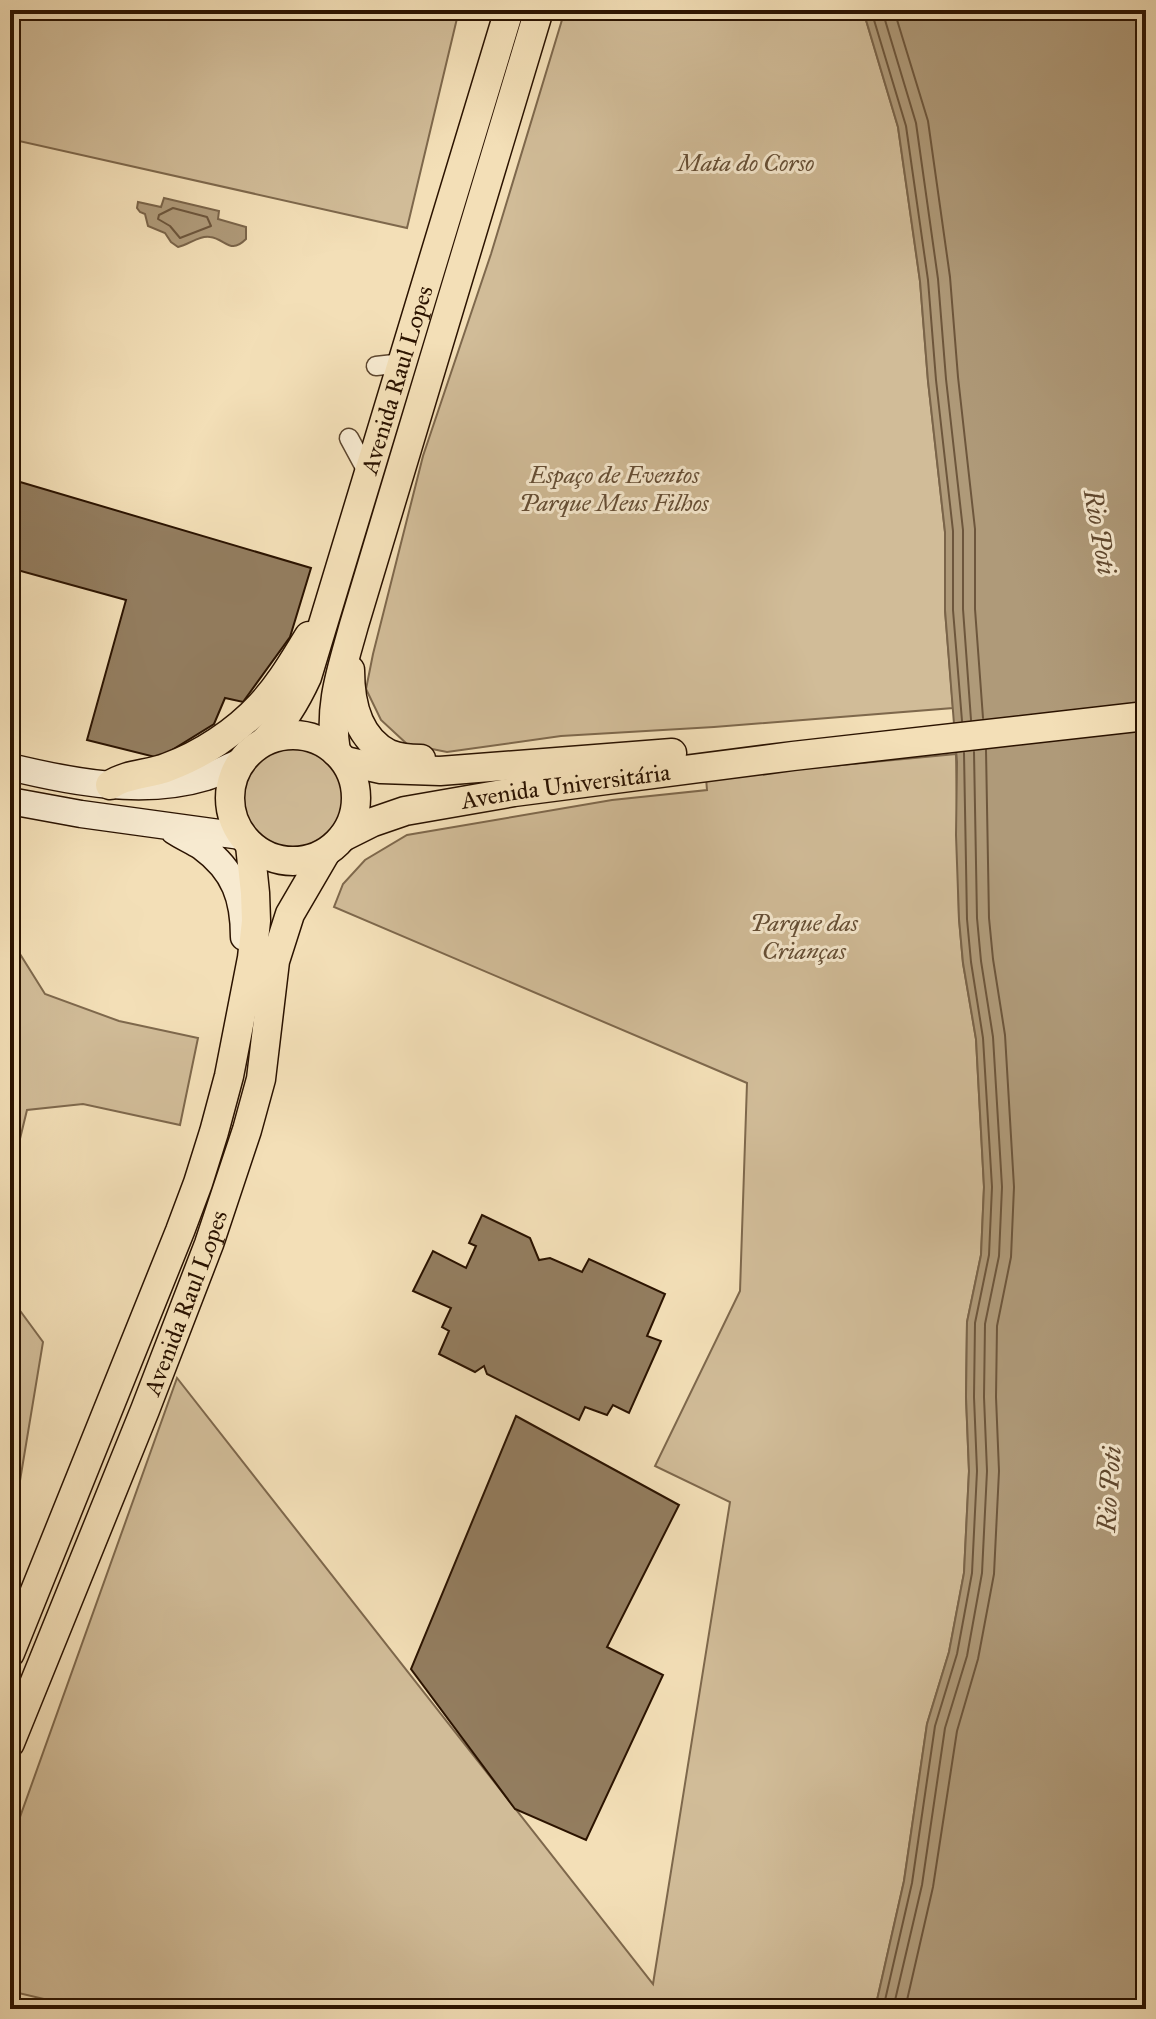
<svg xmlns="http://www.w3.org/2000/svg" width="1156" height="2019" viewBox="0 0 1156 2019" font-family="'IM FELL Great Primer',serif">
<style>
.green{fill:#d1bc98;stroke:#7e684c;stroke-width:2}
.water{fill:#af9a79;stroke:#7a6449;stroke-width:2}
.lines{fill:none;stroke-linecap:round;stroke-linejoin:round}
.shore{stroke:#6d563c;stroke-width:2}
.building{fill:#937d5f;stroke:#2b1300;stroke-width:2}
.minor-casing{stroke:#5d462e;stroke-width:21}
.secondary-casing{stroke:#2b1300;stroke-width:29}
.primary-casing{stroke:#2b1300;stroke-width:31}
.minor{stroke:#f7ead0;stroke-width:18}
.secondary{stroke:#f7ead0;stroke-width:26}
.primary{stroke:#f3dfb7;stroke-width:28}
.labels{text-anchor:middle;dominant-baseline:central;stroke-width:6;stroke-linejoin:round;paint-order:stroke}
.park-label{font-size:24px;font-style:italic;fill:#654e35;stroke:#f7ead0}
.street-label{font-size:24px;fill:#2b1300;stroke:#f7ead0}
.water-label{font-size:26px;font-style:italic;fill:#604930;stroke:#f7ead0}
</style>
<rect width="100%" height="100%" fill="#f3dfb7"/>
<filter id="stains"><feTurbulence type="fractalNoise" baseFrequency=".0025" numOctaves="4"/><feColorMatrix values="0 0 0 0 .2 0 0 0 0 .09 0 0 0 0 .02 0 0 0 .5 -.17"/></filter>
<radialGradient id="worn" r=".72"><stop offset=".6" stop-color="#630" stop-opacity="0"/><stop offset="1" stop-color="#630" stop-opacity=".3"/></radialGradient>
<!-- green -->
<path class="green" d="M10,10H459L407,228L10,139Z
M565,10H863L898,127L920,281L928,381L945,532V610L953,708L714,727L561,736L447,752L407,744L381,720L366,689L373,654L423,456L491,254Z
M243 798a50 50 0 1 1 100 0a50 50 0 1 1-100 0Z
M956,754L959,919L963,963L976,1039L984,1187L981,1255L967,1322L966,1397L969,1471L964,1573L949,1652L927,1724L904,1881L875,2009H86L10,1991V1845L177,1378L653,1984L730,1502L655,1466L740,1291L747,1083L334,907L343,884L365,860L407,835L612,800L707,790L706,778Z
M10,938L45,994L119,1021L198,1038L180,1125L83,1104L27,1110L10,1180Z
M10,1297L43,1342L10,1541Z"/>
<!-- water -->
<path class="water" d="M863,10H1146V2009H875L904,1881L927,1724L949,1652L964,1573L969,1471L966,1397L967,1322L981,1255L984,1187L976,1039L963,963L959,919L956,835L957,762L945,610V532L928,381L920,281L898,127Z
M164,198L219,211L218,219L246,227V239C230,255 226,239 210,237C199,235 189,245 178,247L171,242L165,233L148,226L145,214L140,212L137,208L138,202L161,207Z"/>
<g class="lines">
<!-- shore -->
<path class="shore" d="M871,10L906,126L928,280L936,380L953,531V610L962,721
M882,10L916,123L938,279L946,379L963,530V609L971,720
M894,10L928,121L950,277L958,377L975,529V609L983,718
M173,208L207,217L211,226L180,238L170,226L158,219L159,215Z
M883,2009L912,1883L935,1726L957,1654L972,1573L977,1471L974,1397L975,1323L989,1255L992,1187L983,1038L971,962L967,919L964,753
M893,2009L922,1885L945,1728L967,1656L982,1573L987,1471L984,1397L985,1324L999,1256L1002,1187L993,1037L981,961L977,918L974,752
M905,2009L933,1887L957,1731L978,1659L994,1574L999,1471L996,1397L997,1326L1011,1257L1014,1187L1005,1035L993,959L989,918L986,750"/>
</g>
<!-- building -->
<path class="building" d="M10,479L311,568L290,637L243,702L225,698L214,724L159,758L87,740L126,600L10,568Z
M482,1215L530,1238L539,1260L550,1258L582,1272L589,1259L665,1294L647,1336L661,1341L629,1413L613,1405L607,1415L585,1407L579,1420L487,1374L484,1366L475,1372L439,1354L449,1331L442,1327L451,1308L413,1291L433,1251L466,1268L476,1246L469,1243Z
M516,1416L679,1505L607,1647L663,1675L586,1840L515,1809L411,1669Z"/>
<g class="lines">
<defs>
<path id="minor" d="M376,366L403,363
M349,438L369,475"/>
<path id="secondary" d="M10,767C72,782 144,796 206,777C218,773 229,767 240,762
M10,801L81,814L241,836
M174,831C183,837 193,841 202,847C235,871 244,899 244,937"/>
<g id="primary">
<path d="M350,670C350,702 357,738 389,754C399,758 411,759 421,759"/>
<circle cx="293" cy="798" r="63"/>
<path id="s1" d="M266,740C284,721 296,701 307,677L509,10"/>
<path d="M336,752C328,706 342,669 354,625L539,10"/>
<path d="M345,761L381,769L440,771L672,753"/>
<path d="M110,785C128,773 149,775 168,767C201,755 236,732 260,706C280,685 294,660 309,636"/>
<path id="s2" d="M343,837L373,822L405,811L514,792L793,756L1146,716"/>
<path d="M10,1653L180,1231L198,1183L214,1132L229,1076L252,958L256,921L255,893L250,845"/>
<path id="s3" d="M10,1743L145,1410L209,1244L247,1130L261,1079L275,961L290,914L325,854"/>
</g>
</defs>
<!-- minor casing -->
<use href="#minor" class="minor-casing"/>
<!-- secondary casing -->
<use href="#secondary" class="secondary-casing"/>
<!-- primary casing -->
<use href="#primary" class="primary-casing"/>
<!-- minor -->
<use href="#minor" class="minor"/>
<!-- secondary -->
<use href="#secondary" class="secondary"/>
<!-- primary -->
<use href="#primary" class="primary"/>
</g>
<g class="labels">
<!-- park labels -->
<g class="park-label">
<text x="746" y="163">Mata do Corso</text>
<text x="614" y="475">Espaço de Eventos<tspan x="614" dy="28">Parque Meus Filhos</tspan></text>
<text x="804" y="923">Parque das<tspan x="804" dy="28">Crianças</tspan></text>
</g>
<!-- street labels -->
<g class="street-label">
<text stroke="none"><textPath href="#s1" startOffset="386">Avenida Raul Lopes</textPath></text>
<text stroke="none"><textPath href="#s2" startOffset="230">Avenida Universitária</textPath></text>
<text stroke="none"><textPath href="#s3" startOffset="474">Avenida Raul Lopes</textPath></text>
</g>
<!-- water labels -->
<g class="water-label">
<text transform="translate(1100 532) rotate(80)">Rio Poti</text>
<text transform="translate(1109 1489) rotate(-86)">Rio Poti</text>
</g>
</g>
<!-- margin -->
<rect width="1156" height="2019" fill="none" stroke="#f3dfb7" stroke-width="40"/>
<rect x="12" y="12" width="1132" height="1995" fill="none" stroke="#2b1300" stroke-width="4"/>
<rect x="20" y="20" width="1116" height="1979" fill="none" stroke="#2b1300" stroke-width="2"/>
<rect width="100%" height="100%" filter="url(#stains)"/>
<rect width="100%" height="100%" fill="url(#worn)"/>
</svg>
